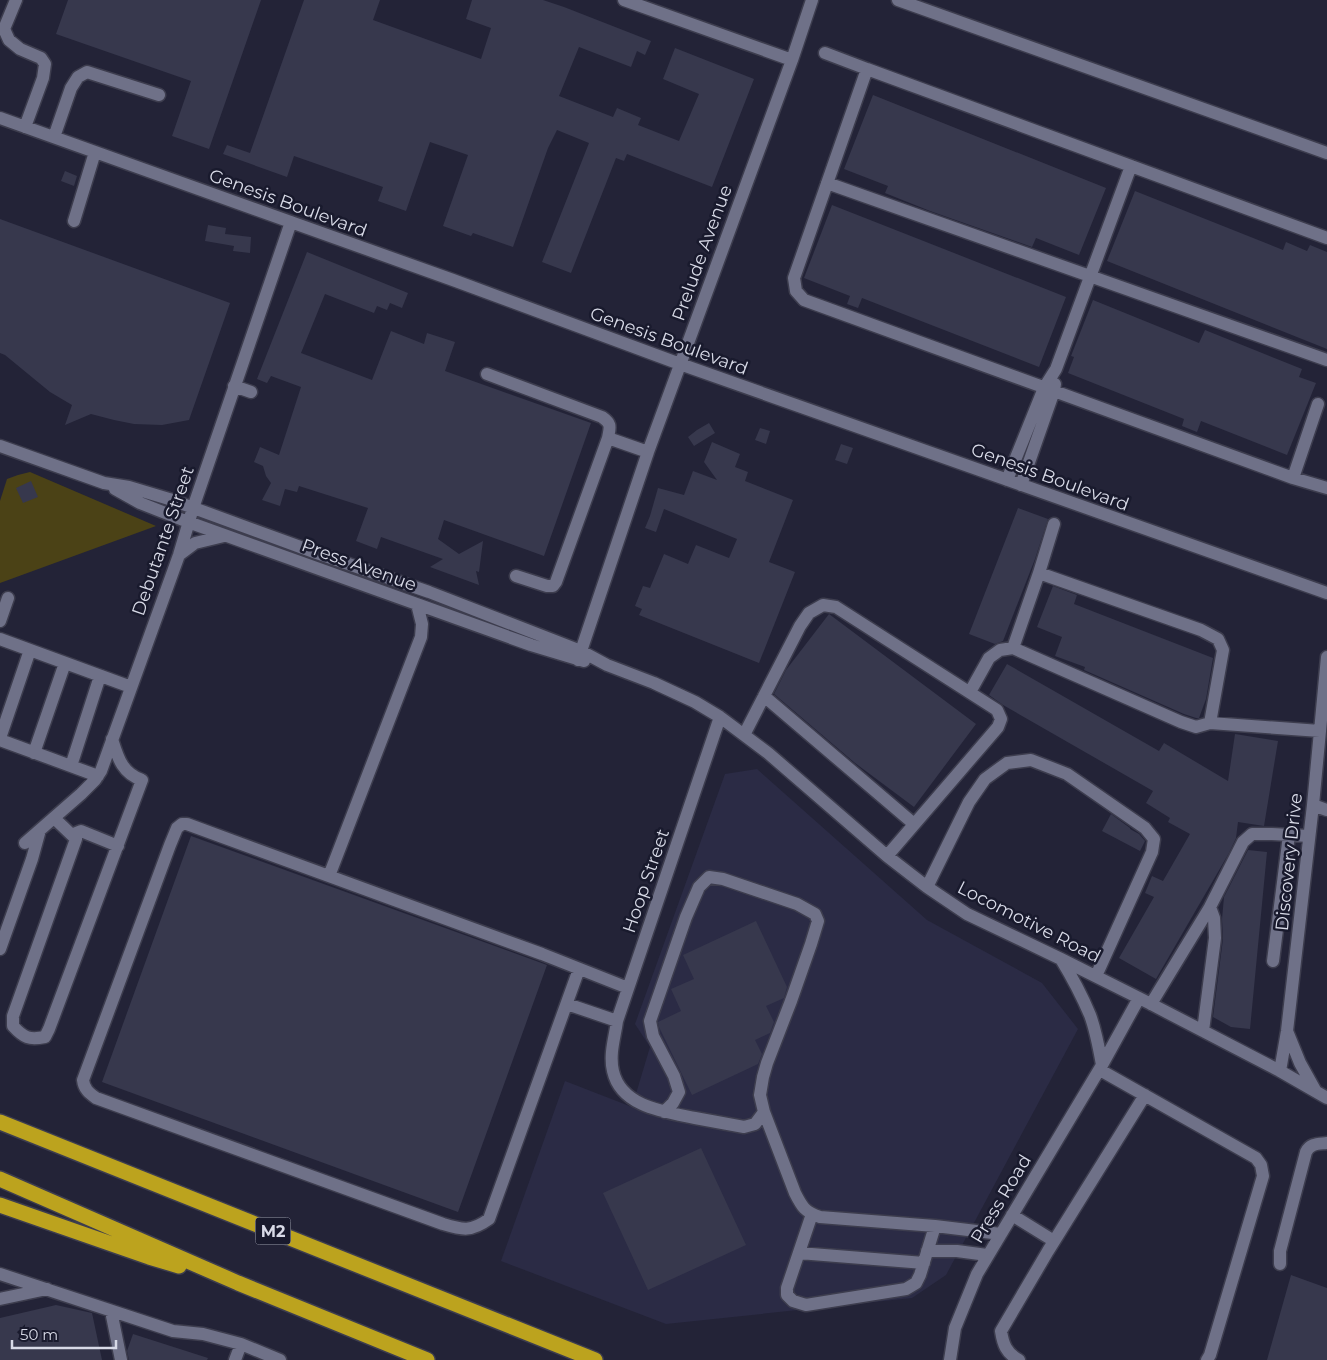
<svg xmlns="http://www.w3.org/2000/svg" width="1327" height="1360" viewBox="0 0 1327 1360" font-family="Montserrat,sans-serif">
<style>
.built{fill:#2b2b45}
.green{fill:#4b4216}
.building{fill:#37384d}
.lines{fill:none;stroke-linecap:round;stroke-linejoin:round}
.minor-casing{stroke:#3d3d4e;stroke-width:15}
.highway-casing{stroke:#3d3d4e;stroke-width:18}
.minor{stroke:#6f7188;stroke-width:12}
.highway{stroke:#bca31e;stroke-width:15}
.labels{text-anchor:middle;dominant-baseline:central;stroke-width:5;stroke-linejoin:round;paint-order:stroke}
.shield{fill:#191a2d;stroke:#9fa0af;stroke-width:1}
.shield-label{font-size:16px;font-weight:bold;fill:#d8dae7}
.street-label{font-size:18px;fill:#d8dae7;stroke:#191a2d}
</style>
<rect width="100%" height="100%" fill="#232337"/>
<!-- built -->
<path class="built" d="M757,769L927,920L1042,983L1078,1029L946,1275L912,1298L666,1324L501,1261L565,1081L632,1107L650,1047L635,1024L725,774Z"/>
<!-- green -->
<path class="green" d="M30,472L156,526L0,583V501L7,479L18,475Z"/>
<!-- building -->
<path class="building" d="M68,0H261L209,149L172,136L191,81L56,34Z
M304,0H380L373,20L481,59L491,28L466,19L472,0H543L564,7L651,41L645,55L637,51L631,67L579,47L559,96L613,117L617,108L641,118L638,125L679,141L699,94L663,79L675,48L754,79L712,187L627,154L624,161L616,158L571,273L542,262L589,143L557,130L548,148L513,247L473,233L471,236L443,226L468,155L430,142L406,211L378,201L383,187L294,156L287,177L223,154L227,145L250,153Z
M873,95L1106,188L1079,255L1036,238L1032,247L930,211L885,193L888,186L844,169Z
M65,171L77,176L74,186L61,181Z
M1135,191L1283,250L1286,242L1307,251L1310,245L1327,252V349L1107,261Z
M832,205L1066,297L1039,367L862,298L858,308L847,304L850,296L804,278Z
M0,219L230,303L189,420L162,425L134,424L114,420L91,414L65,425L72,405L50,392L5,355L0,353Z
M208,225L226,228L225,234L251,237L250,253L233,251L234,246L205,241Z
M307,252L408,293L402,308L390,303L387,310L377,306L374,313L325,294L301,353L372,380L391,331L424,344L427,333L455,342L445,371L591,423L544,556L444,520L438,539L459,554L483,541L479,572L476,571L479,585L430,567L443,559L381,537L377,549L356,541L368,508L299,486L297,492L285,489L280,506L262,500L271,483L266,476L263,466L254,462L260,447L279,455L301,387L271,376L267,383L257,379Z
M1093,300L1199,343L1205,330L1302,369L1299,377L1316,383L1287,455L1201,421L1197,432L1182,426L1184,419L1068,373L1074,357L1071,356Z
M709,423L715,433L694,446L688,437L697,430Z
M760,428L770,431L766,444L755,440Z
M712,442L740,454L735,467L748,472L745,481L793,500L769,562L795,572L759,663L639,615L642,609L635,606L643,586L650,588L664,554L688,564L696,545L729,558L737,539L664,509L656,532L645,528L650,516L658,488L684,495L693,471L717,480L704,462Z
M841,444L853,448L847,464L835,460Z
M31,481L38,497L23,503L16,488Z
M1018,508L1048,519L1035,559L1003,641L995,644L969,634Z
M1053,586L1077,595L1074,604L1213,658L1206,699L1199,718H1196L1184,714L1084,670L1085,667L1055,656L1062,637L1037,627Z
M829,614L976,724L914,807L855,763L774,694L786,670Z
M1007,664L1159,751L1164,743L1228,781L1235,734L1278,741L1264,826L1238,822L1236,838L1229,853L1156,979L1119,958L1154,897L1145,893L1152,876L1163,881L1190,834L1168,822L1170,818L1146,803L1153,791L1003,705L989,695Z
M1111,814L1130,828V829L1139,834L1145,841L1140,851L1102,831Z
M191,836L547,965L458,1212L102,1082Z
M1248,850L1267,852L1250,1029L1231,1027L1213,1017L1223,939L1222,919L1224,897Z
M756,921L787,987L784,998L766,1006L774,1022L770,1033L755,1040L762,1054L758,1064L692,1095L659,1027L658,1022L681,1011L671,989L694,979L683,955Z
M701,1148L746,1245L648,1290L603,1193Z
M1291,1275L1327,1288V1360H1267Z
M56,1305L92,1313L102,1360H0V1318Z
M133,1334L208,1358L207,1360H129L127,1351Z"/>
<g class="lines">
<defs>
<path id="minor" d="M16,0L4,29L9,40L20,49L41,58L45,64L43,78L25,127
M624,0L792,60
M898,0L1327,153
M825,53L867,69L794,278L796,291L804,300L1293,478L1327,488
M867,69L1327,238
M0,118L453,280L680,364L1327,593
M54,137L71,88L78,77L87,72L159,95
M827,183L1327,360
M74,221L95,152
M487,374L602,417C612,424 610,427 608,438
M234,386L251,392
M0,446L104,483L129,487L169,499L314,552L429,592L581,651L607,665L654,683L695,702L720,717L768,753L887,856L927,887L967,914L1061,959L1151,1004L1280,1071L1327,1098
M1293,478L1318,404
M1007,480L1044,388L1056,369L1131,166
M1021,485L1054,391L1055,384
M115,489L140,503L188,522L531,645L584,661
M179,555L195,543L224,536
M516,576L547,586H553L556,582L608,438L648,452
M0,621L8,598
M0,639L131,687
M1013,648L1039,573
M578,660L648,452L792,60L812,0
M970,692L989,658L1000,650L1013,648L1181,722L1196,727L1210,723L1223,650L1218,639L1201,630L1039,573L1054,524
M764,696L914,824
M1210,723L1320,731
M744,735L800,626L809,613L823,605L836,607L997,710L1001,719L998,727L887,856
M0,738L30,650
M0,740L98,776
M34,753L65,663
M71,766L100,676
M1313,805L1327,810
M54,818L76,839L13,1016V1026C24,1038 29,1040 45,1037L49,1029L142,780C122,773 118,758 112,739
M74,835L76,833L81,831L118,846
M25,843L81,794L95,780L101,771L179,555L193,508L291,222
M329,876L421,637L422,624L417,604
M927,887L969,802L985,779L1007,763L1031,760L1067,774L1145,828L1154,839L1152,852L1096,976
M0,949L32,859L40,830
M1061,959C1072,977 1082,996 1090,1015C1096,1031 1099,1048 1102,1065
M1273,961L1289,835
M579,969L489,1219C471,1232 463,1230 443,1224L96,1098C89,1093 84,1089 83,1080L170,845L177,828L182,824H187L542,954L628,988
M567,1004L617,1021
M1151,1004L1210,907
M1203,1031L1215,938L1214,918L1210,907L1243,842L1252,834H1272L1309,836
M1287,1031L1300,1063L1315,1090
M1100,1070L1256,1158L1261,1165L1263,1176L1210,1355L1207,1360
M1280,1071L1287,1031L1313,805L1327,657
M664,1112L673,1103L679,1092L674,1076L653,1036L650,1021L686,917L699,887L709,877L723,879L797,904L815,914L818,921L811,944L791,1001L767,1063L763,1077L760,1095L764,1112L755,1124L744,1127C728,1124 711,1121 695,1118C665,1112 621,1107 613,1071C609,1054 615,1037 617,1021L720,717
M764,1112L795,1193C802,1207 805,1212 820,1217L935,1226L1001,1234
M812,1214L787,1288V1295L793,1301L806,1305L906,1289L916,1283L920,1275L935,1226
M1012,1215L1054,1241
M927,1251H957L987,1255
M799,1253L924,1263
M1280,1264V1251L1306,1152C1310,1143 1319,1144 1327,1143
M0,1274L173,1331L203,1334L241,1344L280,1360
M0,1299L47,1289
M111,1311L121,1360
M235,1360L241,1344
M950,1360L955,1328L977,1274L1102,1065L1139,998
M1019,1360C1006,1353 1003,1344 1001,1331L1048,1251L1145,1095"/>
<path id="highway" d="M0,1122L595,1360
M0,1179L238,1283L427,1360
M0,1205L149,1257L179,1266"/>
</defs>
<!-- minor casing -->
<use href="#minor" class="minor-casing"/>
<!-- highway casing -->
<use href="#highway" class="highway-casing"/>
<!-- minor -->
<use href="#minor" class="minor"/>
<!-- highway -->
<use href="#highway" class="highway"/>
</g>
<g class="labels">
<!-- shield labels -->
<rect class="shield" x="255.5" y="1217.5" width="35" height="27" rx="4"/>
<g class="shield-label">
<text x="273" y="1231">M2</text>
</g>
<!-- street labels -->
<g class="street-label">
<text transform="translate(288 203) rotate(20)">Genesis Boulevard</text>
<text transform="translate(702 253) rotate(-70)">Prelude Avenue</text>
<text transform="translate(669 341) rotate(20)">Genesis Boulevard</text>
<text transform="translate(1050 477) rotate(20)">Genesis Boulevard</text>
<text transform="translate(163 541) rotate(-71)">Debutante Street</text>
<text transform="translate(359 565) rotate(20)">Press Avenue</text>
<text transform="translate(1289 862) rotate(-84)">Discovery Drive</text>
<text transform="translate(646 881) rotate(-71)">Hoop Street</text>
<text transform="translate(1029 922) rotate(27)">Locomotive Road</text>
<text transform="translate(1001 1199) rotate(-59)">Press Road</text>
</g>
</g>
<!-- scale -->
<path d="M12 1340v8h104v-8" fill="none" stroke="#d8dae7" stroke-width="2.5"/>
<text x="20" y="1340" font-size="15" fill="#d8dae7" stroke="#191a2d" stroke-width="4" paint-order="stroke">50 m</text>
</svg>
